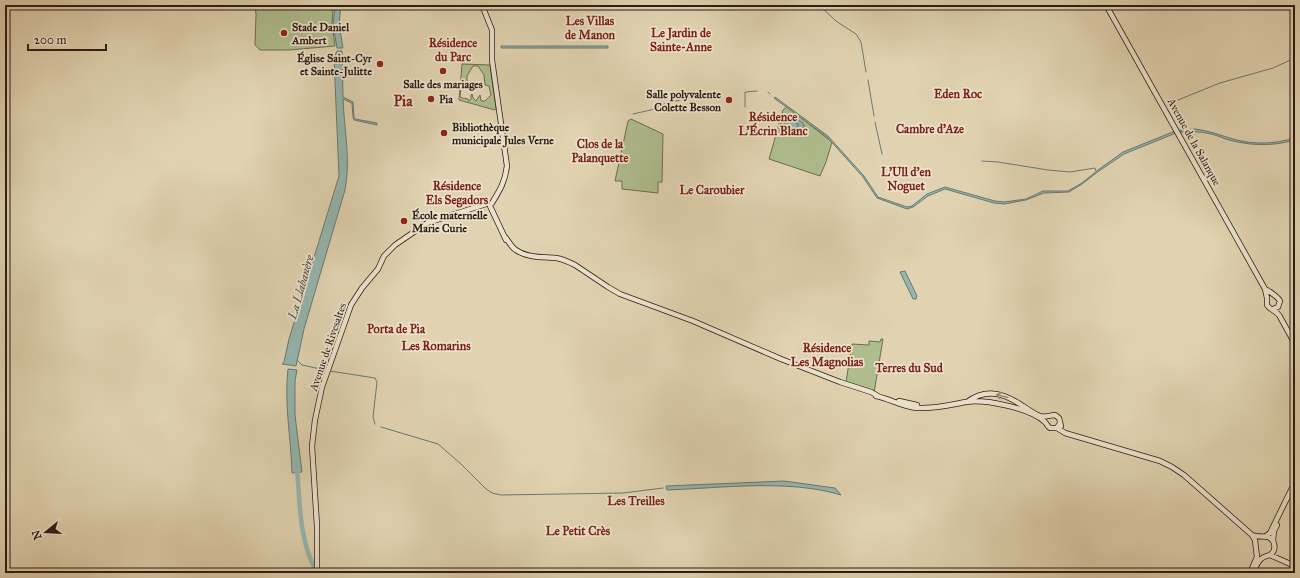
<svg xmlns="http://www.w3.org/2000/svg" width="1300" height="578" viewBox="0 0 1300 578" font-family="'IM FELL Great Primer',serif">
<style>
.green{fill:#afbd8e;stroke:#6d6c51;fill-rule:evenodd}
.water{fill:#94b7b0;stroke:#6a7972}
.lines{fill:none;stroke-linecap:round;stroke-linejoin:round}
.shore{stroke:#606a62;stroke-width:1}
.stream{stroke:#6a7972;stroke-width:1}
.river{stroke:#94b7b0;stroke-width:4.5}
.secondary-casing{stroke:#2b1c14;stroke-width:6}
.secondary{stroke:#ece2cc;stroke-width:4.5}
.oneway{stroke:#958979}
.poi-dot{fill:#8f2418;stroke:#ece2cc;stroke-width:1.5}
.labels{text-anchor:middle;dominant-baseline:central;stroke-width:3.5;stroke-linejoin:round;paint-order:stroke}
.poi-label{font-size:11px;font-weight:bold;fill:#2b1c14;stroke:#ece2cc;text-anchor:start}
.street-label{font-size:11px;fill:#2b1c14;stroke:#ece2cc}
.neighbourhood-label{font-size:12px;font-weight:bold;fill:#7a1f14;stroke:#ece2cc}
.water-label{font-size:12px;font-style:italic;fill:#4a4a43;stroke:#ece2cc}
.district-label{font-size:15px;font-weight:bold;fill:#7a1f14;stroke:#ece2cc}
</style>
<rect width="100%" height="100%" fill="#e1d3b1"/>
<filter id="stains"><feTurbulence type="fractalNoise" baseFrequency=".005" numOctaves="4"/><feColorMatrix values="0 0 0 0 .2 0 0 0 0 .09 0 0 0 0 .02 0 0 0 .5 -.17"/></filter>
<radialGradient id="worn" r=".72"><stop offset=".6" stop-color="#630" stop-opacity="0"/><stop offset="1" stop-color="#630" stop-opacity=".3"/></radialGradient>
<!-- green -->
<path class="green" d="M255,5H331L333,8L332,24L335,46L289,50H260L255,45L256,14Z
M462,64L490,65L496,108L495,110L459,100ZM473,66H478L484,75L485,85L489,86L491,95L485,101H481L480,95L476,101L473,98L472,94L471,95V99L469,101L468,99L462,98L460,96L461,88L467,86V76Z
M787,107L832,142L826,162L820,176L769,159L783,110Z
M631,119L663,134L662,182H658V193L622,189V181H615L628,121Z
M881,339H883L874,393V391L846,382L852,344L869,345V341L880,342Z"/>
<!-- water -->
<path class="water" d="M335,5H341L339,24L343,48H337L333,25Z
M501,46H608V48H501Z
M337,51H342L343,97L353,102L354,117L355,119L377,123V125L354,120L353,117L352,103L343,99C344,129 351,159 345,190L304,329L296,366L282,364L284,362L289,339L339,176L334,58Z
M775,97L828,136L864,176L878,197L907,207L912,206L927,194L945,187L995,201L1004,202L1026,199L1043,191H1068L1082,183L1098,170L1123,152L1175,131L1176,133L1124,154L1099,171L1082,184L1069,192L1044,193L1026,200L1004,204L994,203L945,189L928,196L913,207L907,209L877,198L863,177L827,137L774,98Z
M787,114L803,123L804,127C795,134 790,136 779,133C780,125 781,119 787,114Z
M1196,129C1209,131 1220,135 1233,139C1254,145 1274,144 1295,138V140C1273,146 1255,146 1233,141C1227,140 1221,137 1215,135C1204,132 1193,131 1181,132L1180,130Z
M905,271L917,296L916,299H913L900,272Z
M288,369L297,370L295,381V415L302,472L292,473C291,437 284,405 288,369Z
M784,481L835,488L841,495C788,479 722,488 667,490L666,486Z"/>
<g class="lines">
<!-- shore -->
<path class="shore" d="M788,119L798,124V127L792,130H784L785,123Z"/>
<!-- stream -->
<path class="stream" d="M819,5L836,21L856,34L861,42L866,72
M868,80L874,116
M768,92L770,94
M1168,104L1220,83L1273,68L1295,58
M745,107V92L757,91
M633,114L655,109L661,105L710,92
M875,122L882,154
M982,161L998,162L1048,170L1070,172L1095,168L1096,171
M297,360L302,365L325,370
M330,371L375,378L377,382L373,417L375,424
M381,427L438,444L461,464L485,488L492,493L501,495L623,493L663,488
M313,573L314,566"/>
<!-- river -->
<path class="river" d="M297,468C300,504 299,541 317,573"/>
<defs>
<path id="secondary" d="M482,5L492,30V60L507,166C505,182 500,190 492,203
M1106,5L1265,289L1267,298V305C1270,310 1275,310 1279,315L1295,344
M490,206L506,240
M506,238C509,242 512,248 516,250C527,258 544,257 556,258C563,259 569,262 575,265L608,287L620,294L693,321L781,359L840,382L871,392L878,396
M1265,289C1269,291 1278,297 1280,301L1278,307L1273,309
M876,396C891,399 902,407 917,408C934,409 950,405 966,402C985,399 1030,408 1045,422C1047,424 1047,426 1050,428H1057L1060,423
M899,401L917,405
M967,402C987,387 1005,394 1023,406C1028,409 1034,414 1040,416C1045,418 1050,415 1055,415L1059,418L1061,426
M1057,428L1065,433L1160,461L1172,467L1184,475L1252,535C1259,538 1266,535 1270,538C1276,542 1276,551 1270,555C1267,556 1264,556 1261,559C1257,562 1255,569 1253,573
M1266,536L1270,533L1295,482
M1273,540L1274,531L1277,525
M1270,555L1295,566
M317,573V526L312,446L315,420L322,387L351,305L362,288L378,269L384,256L395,245L427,223L486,204
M1250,573L1257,557L1255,540L1252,535"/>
</defs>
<!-- secondary casing -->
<use href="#secondary" class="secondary-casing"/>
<!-- secondary -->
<use href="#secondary" class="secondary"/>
</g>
<!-- one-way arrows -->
<defs><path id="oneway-shaft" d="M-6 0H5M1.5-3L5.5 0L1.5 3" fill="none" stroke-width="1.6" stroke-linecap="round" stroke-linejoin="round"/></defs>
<use class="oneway" href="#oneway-shaft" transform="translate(1002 396) rotate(-166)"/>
<!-- markers -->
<g class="poi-dot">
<circle cx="284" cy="33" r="4"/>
<circle cx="380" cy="64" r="4"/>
<circle cx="443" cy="71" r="4"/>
<circle cx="431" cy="99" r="4"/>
<circle cx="729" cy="100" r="4"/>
<circle cx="444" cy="133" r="4"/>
<circle cx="404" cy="221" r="4"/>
</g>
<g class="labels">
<!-- poi labels -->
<g class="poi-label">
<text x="292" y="27">Stade Daniel<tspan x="292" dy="13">Ambert</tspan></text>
<text x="372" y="58" text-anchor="end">Église Saint-Cyr<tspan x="372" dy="13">et Sainte-Julitte</tspan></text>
<text x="443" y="84" text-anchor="middle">Salle des mariages</text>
<text x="721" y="94" text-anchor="end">Salle polyvalente<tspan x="721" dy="13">Colette Besson</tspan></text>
<text x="439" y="99">Pia</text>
<text x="452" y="127">Bibliothèque<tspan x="452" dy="13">municipale Jules Verne</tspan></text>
<text x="412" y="215">École maternelle<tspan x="412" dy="13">Marie Curie</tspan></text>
</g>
<!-- street labels -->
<g class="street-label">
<text transform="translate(1194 142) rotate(61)">Avenue de la Salanque</text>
<text transform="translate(328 347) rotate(-71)">Avenue de Rivesaltes</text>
</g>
<!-- neighbourhood labels -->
<g class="neighbourhood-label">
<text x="590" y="21">Les Villas<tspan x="590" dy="14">de Manon</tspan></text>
<text x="681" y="33">Le Jardin de<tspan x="681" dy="14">Sainte-Anne</tspan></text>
<text x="453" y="43">Résidence<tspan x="453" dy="14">du Parc</tspan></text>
<text x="958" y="94">Eden Roc</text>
<text x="773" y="117">Résidence<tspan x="773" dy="14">L'Écrin Blanc</tspan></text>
<text x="930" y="129">Cambre d'Aze</text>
<text x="600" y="144">Clos de la<tspan x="600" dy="14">Palanquette</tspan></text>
<text x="906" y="172">L'Ull d'en<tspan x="906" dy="14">Noguet</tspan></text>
<text x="457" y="186">Résidence<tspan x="457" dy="14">Els Segadors</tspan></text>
<text x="712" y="190">Le Caroubier</text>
<text x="396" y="329">Porta de Pia</text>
<text x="436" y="346">Les Romarins</text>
<text x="827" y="348">Résidence<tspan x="827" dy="14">Les Magnolias</tspan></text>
<text x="909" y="368">Terres du Sud</text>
<text x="636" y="501">Les Treilles</text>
<text x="578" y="531">Le Petit Crès</text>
</g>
<!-- water labels -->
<g class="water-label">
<text transform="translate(301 287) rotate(-74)">La Llabanère</text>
</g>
<!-- district labels -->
<g class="district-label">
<text x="403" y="101">Pia</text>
</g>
</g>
<!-- margin -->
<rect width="1300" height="578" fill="none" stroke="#e1d3b1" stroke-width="20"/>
<rect x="6" y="6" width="1288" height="566" fill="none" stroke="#2b1c14" stroke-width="2"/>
<rect x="10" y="10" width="1280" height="558" fill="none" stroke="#2b1c14"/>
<!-- north arrow -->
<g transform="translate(46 532) rotate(252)" stroke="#ece2cc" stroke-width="3" paint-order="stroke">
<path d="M0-3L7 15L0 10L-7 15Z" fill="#2b1c14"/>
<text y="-6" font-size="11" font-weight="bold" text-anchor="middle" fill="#2b1c14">N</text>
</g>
<!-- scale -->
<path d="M28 44v6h78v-6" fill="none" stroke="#2b1c14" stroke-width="2"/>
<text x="34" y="44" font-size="12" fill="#2b1c14" stroke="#ece2cc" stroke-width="3" paint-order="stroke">200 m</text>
<rect width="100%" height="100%" filter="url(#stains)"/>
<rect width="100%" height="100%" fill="url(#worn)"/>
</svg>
